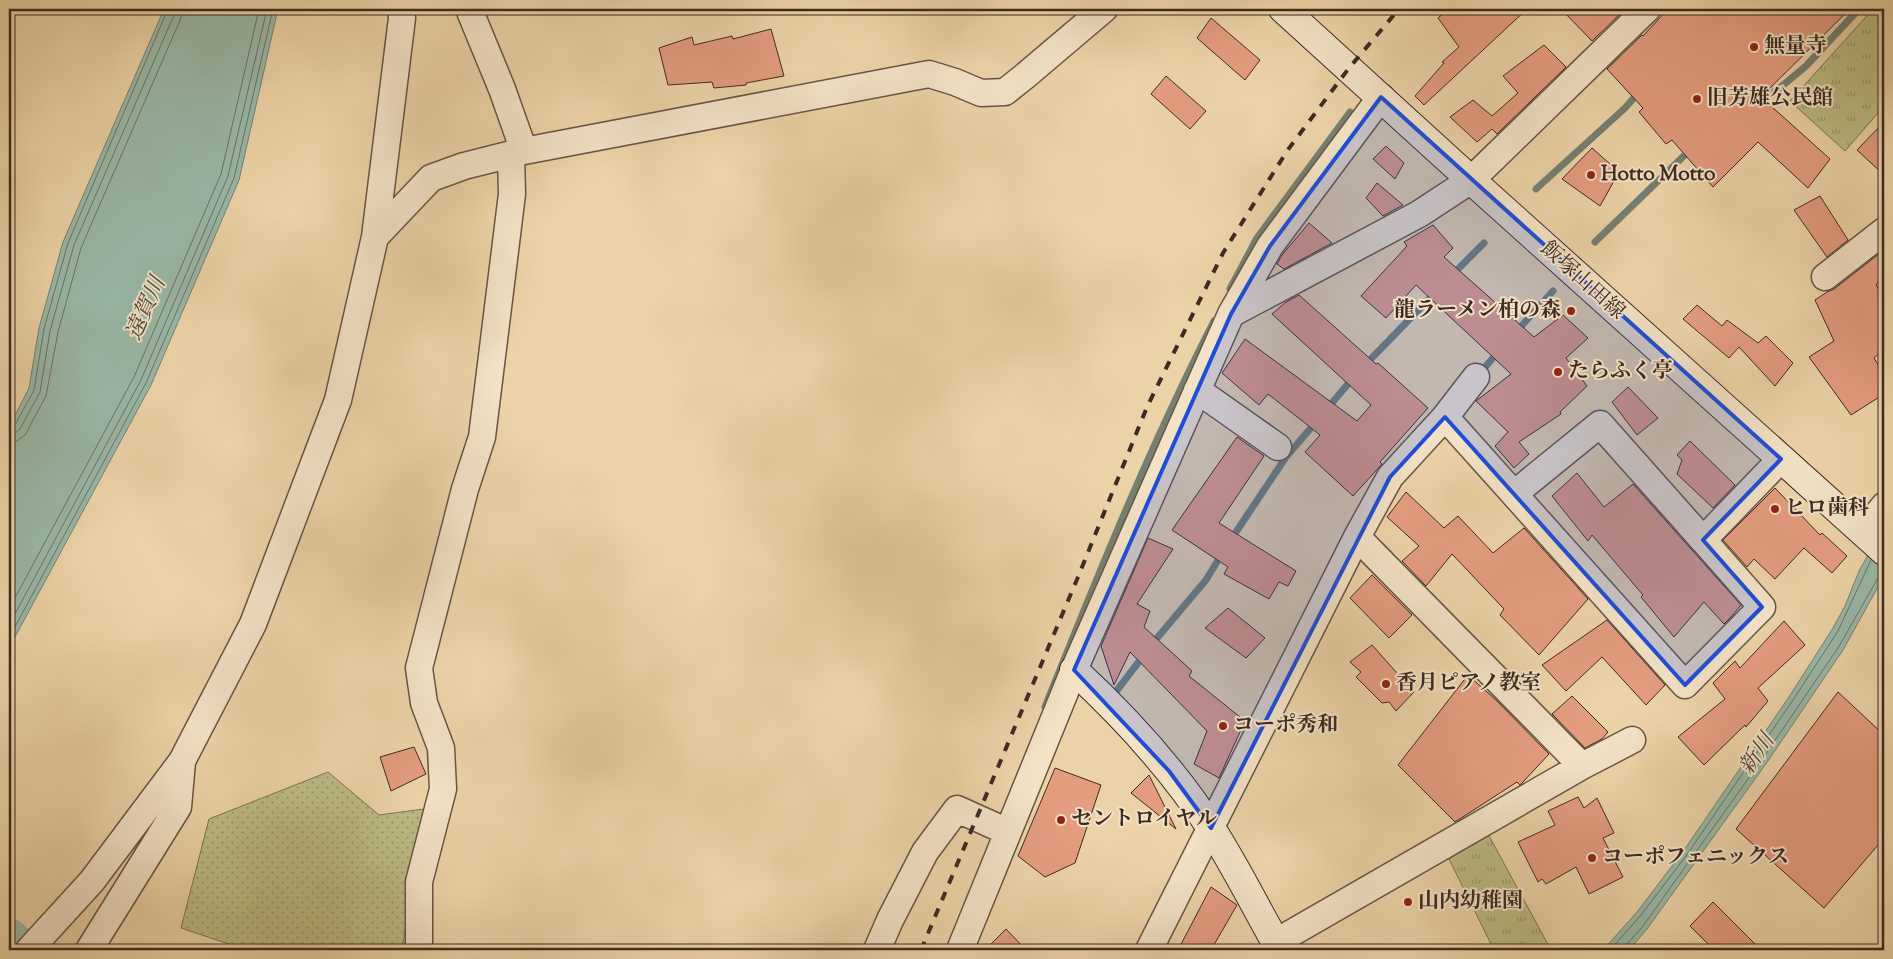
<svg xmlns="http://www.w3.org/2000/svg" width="1893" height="959" viewBox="0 0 1893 959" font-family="'Sorts Mill Goudy','Noto Serif JP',serif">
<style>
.grass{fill:url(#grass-tufts);stroke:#7c7354}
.park{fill:url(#park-dots);stroke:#7c7354}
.water{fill:#99b8a7;stroke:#748073}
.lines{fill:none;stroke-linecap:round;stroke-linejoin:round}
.shore{stroke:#6a7266;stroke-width:1}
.stream{stroke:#748073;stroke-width:7}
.river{stroke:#99b8a7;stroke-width:41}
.building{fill:#e49c7f;stroke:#3c2b24}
.street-casing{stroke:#685545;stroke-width:29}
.secondary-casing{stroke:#3c2b24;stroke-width:30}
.street{stroke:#f3e2c6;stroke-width:26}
.secondary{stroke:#f3e2c6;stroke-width:28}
.rail{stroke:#3c2b24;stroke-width:4;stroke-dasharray:9 9;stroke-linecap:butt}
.marked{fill:#1d4ed8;fill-opacity:0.2;stroke:#1d4ed8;stroke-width:4;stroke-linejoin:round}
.poi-dot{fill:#8f2418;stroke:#f3e2c6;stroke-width:2}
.labels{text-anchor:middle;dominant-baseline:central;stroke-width:4;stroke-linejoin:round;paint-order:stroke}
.poi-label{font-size:21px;font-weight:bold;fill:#3c2b24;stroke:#f3e2c6;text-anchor:start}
.street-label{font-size:21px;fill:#3c2b24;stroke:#f3e2c6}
.water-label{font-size:22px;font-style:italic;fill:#4f473e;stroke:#f3e2c6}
</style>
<defs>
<pattern id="grass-tufts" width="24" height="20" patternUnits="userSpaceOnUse" patternTransform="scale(1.25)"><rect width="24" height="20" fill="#bcbb84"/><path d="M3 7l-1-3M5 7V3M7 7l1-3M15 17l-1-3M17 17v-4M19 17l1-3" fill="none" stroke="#9a986c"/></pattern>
<pattern id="park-dots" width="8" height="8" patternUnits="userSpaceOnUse" patternTransform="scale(1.25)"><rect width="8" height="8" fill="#bcbb84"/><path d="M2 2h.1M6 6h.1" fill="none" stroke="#9a986c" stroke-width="1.8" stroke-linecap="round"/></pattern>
</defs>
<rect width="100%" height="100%" fill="#ecd3a7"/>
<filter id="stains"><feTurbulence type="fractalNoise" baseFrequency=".004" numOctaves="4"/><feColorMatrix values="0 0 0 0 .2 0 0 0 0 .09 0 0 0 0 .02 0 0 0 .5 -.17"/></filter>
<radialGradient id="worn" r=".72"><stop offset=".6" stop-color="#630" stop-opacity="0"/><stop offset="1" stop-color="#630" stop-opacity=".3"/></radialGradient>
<!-- grass -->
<path class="grass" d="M1873,9H1884V106L1845,151L1790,101Z
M1488,834L1551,950H1494L1449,859Z"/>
<!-- park -->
<path class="park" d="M328,772L379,815L424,809L402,950H247L181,928L209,819Z"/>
<!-- water -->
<path class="water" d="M164,9H278L239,180L151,385L9,648V427L29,388L39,328L63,242Z
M1884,527V576L1843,650L1768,761L1647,929L1629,950H1603L1637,912L1682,853L1789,697L1833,628L1845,606L1859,571Z"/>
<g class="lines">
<!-- shore -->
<path class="shore" d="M9,428L15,425L34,390L44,329L68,243L168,9
M9,434L15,433L20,429L40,392L50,331L74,245L174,15L175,9
M9,442L17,441L25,435L46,396L58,332L81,248L181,18L182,9
M9,609L134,377L221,174L259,9
M9,625L141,380L228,176L267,9
M9,638L146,383L234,178L273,9
M1610,950L1641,915L1686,856L1793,700L1838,631L1871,560
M1625,950L1626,945L1643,926L1763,758L1838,648L1878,578L1884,575"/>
<!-- stream -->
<path class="stream" d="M1753,102L1776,91L1806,66L1859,9
M1536,189L1625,108L1639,92
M1595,242L1692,148
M1452,275L1484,243
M1230,289L1257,238L1350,112
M1516,332L1553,291
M1365,365L1436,292
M1480,373L1499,351
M1326,410L1353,378
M1230,541L1286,457L1316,422
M1152,644L1206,580L1223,552
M1111,698L1144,655
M1045,707C1097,577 1150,446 1214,321"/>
<!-- river -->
<path class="river" d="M9,939L21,950"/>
</g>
<!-- building -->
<path class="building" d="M1448,9H1527L1424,105L1415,96L1444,63L1442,62L1459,47L1438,18Z
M1561,9H1620L1622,12L1592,41Z
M1668,9H1850L1761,97L1830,159L1808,188L1758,142L1713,187L1672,140L1666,144L1639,112L1643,108L1607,69L1642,35L1643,36Z
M1211,18L1260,60L1245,80L1197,38Z
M771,29L784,76L746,83V85L714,88L712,82L668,85L659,48L692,37L694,45L732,36L733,39Z
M1544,45L1566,67L1497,134L1492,129L1477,142L1450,117L1473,100L1492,116L1518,93L1503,76Z
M1166,76L1206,111L1190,129L1151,94Z
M1884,122V175L1857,150Z
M1386,146L1404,163L1395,179L1373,159Z
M1592,148L1619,172L1600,206L1562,179Z
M1377,183L1403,205L1383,216L1366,198Z
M1820,196L1848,240L1827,257L1794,210Z
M1309,223L1332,243L1284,269L1277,264L1282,255Z
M1433,225L1453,248L1444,257L1534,337L1563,315L1588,338L1566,358L1587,386L1560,412L1561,414L1519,442L1529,454L1514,468L1495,446L1508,432L1476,401L1511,374L1416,285L1386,318L1361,296L1407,246L1404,242Z
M1884,250V275L1876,285L1883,297L1878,300L1884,314V349L1874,358L1884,374V394L1851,415L1809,357L1834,341L1815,300L1827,292L1834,289Z
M1299,295L1376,364L1378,363L1428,408L1380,462L1382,464L1353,496L1305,452L1320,435L1268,394L1259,405L1222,373L1245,339L1357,421L1371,405L1272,314L1286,302Z
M1697,305L1722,326L1727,320L1758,343L1766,336L1793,363L1775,386L1739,347L1729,358L1683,319Z
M1628,387L1658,418L1637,435L1612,402Z
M1237,437L1264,456L1219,523L1296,571L1288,586L1279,582L1269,599L1224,574L1228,567L1172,530Z
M1690,441L1735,485L1713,508L1677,474L1682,460L1677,455Z
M1577,473L1604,507L1633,484L1741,605L1731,617L1724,624L1704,602L1674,637L1641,597L1643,595L1592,535L1588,541L1552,496Z
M1775,488L1820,535L1822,533L1847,556L1832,573L1804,548L1775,579L1754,559L1747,567L1723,540Z
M1406,492L1444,528L1458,516L1493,553L1524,528L1588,599L1539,655L1500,615L1504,609L1452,554L1426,586L1402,561L1419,546L1387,517Z
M1148,538L1173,549L1137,604L1150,611L1144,627L1192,671L1189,676L1245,721L1219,778L1194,764L1207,731L1130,652L1114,685L1101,646Z
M1372,575L1412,615L1389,638L1350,598Z
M1228,608L1265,638L1246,658L1205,628Z
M1607,620L1665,685L1646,705L1602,657L1566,691L1542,665Z
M1784,621L1805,645L1758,688L1768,701L1746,727L1745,725L1704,765L1678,737L1725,699L1713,683L1735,661L1740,668Z
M1372,645L1414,692L1396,711L1389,702L1382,703L1356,677L1361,672L1350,662Z
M1468,675L1497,701L1549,754L1523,782L1520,785L1517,782L1455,822L1398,765Z
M1838,692L1884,735V838L1824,908L1736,829Z
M1572,696L1608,732L1602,739L1585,748L1552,714Z
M414,747L426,774L391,791L380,757Z
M1055,768L1101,785L1075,863L1045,877L1018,856Z
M1149,775L1176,829L1131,793Z
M1578,797L1584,808L1597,798L1614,833L1603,838L1623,877L1589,894L1576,867L1546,884L1542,879L1538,882L1518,842L1555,825L1548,811Z
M1211,887L1237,905L1211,950H1178Z
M1713,902L1761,950H1714L1690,926Z
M1006,929L1026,950H985Z"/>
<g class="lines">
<defs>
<path id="street" d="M469,9L502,89L524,151
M375,237L431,178L464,166L524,151L929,74L955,82L981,93L1005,92L1025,76L1104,9
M1825,277L1884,231
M1231,314L1419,214L1471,180L1647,9
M1197,390L1278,447
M1445,417L1476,377
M1514,494L1600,424L1703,540
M1863,531L1884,506
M1357,537L1582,766L1632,740
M1276,942L1582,766
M29,950L92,881L182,761L253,624L338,400L375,237L402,18L401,9
M89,950L178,807L182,762
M419,950V882L443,789L441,748L424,703L419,668L465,489L482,437L512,194L511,154
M877,950L890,920L925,852L957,809L1008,832
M960,950L1074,670L1231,314L1270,246L1381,97
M1149,950L1357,537L1390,477L1445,417L1685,685L1762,607L1703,540L1781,459"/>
<path id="secondary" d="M1283,9L1471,180L1884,551
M1074,670C1125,717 1173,770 1211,828C1236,867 1257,910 1280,950"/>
</defs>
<!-- street casing -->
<use href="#street" class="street-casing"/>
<!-- secondary casing -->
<use href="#secondary" class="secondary-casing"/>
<!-- street -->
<use href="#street" class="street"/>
<!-- secondary -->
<use href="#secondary" class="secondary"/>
<!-- rail -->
<path class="rail" d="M921,950L1078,577L1147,407L1223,253L1287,151L1349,68L1399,9"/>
</g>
<!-- marked area -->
<path class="marked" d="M1381,97L1781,459L1703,540L1762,607L1685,685L1445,417L1390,477L1211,828L1169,771L1074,670L1231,314L1270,246Z"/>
<!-- markers -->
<g class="poi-dot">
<circle cx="1754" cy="47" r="5"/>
<circle cx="1697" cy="99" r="5"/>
<circle cx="1591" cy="175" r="5"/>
<circle cx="1571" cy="311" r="5"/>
<circle cx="1558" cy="372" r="5"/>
<circle cx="1775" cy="509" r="5"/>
<circle cx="1386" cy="684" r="5"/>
<circle cx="1223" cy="726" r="5"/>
<circle cx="1061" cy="820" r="5"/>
<circle cx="1592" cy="858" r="5"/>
<circle cx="1408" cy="902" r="5"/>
</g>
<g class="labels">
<!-- poi labels -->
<g class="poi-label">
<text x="1764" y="47">無量寺</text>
<text x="1707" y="99">旧芳雄公民館</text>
<text x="1601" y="175">Hotto Motto</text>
<text x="1561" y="311" text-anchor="end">龍ラーメン柏の森</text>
<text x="1568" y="372">たらふく亭</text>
<text x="1785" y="509">ヒロ歯科</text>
<text x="1396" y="684">香月ピアノ教室</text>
<text x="1233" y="726">コーポ秀和</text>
<text x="1071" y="820">セントロイヤル</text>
<text x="1602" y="858">コーポフェニックス</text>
<text x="1418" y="902">山内幼稚園</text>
</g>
<!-- street labels -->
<g class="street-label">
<text transform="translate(1582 281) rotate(42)">飯塚山田線</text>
</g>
<!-- water labels -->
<g class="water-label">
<text transform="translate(147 309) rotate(-66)">遠賀川</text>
<text transform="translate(1758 755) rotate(-56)">新川</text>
</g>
</g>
<!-- margin -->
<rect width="1893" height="959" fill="none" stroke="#ecd3a7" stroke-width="30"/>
<rect x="10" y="10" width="1873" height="939" fill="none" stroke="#3c2b24" stroke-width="2.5"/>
<rect x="15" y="15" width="1863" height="929" fill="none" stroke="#3c2b24"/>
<rect width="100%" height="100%" filter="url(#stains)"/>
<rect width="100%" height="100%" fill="url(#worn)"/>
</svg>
